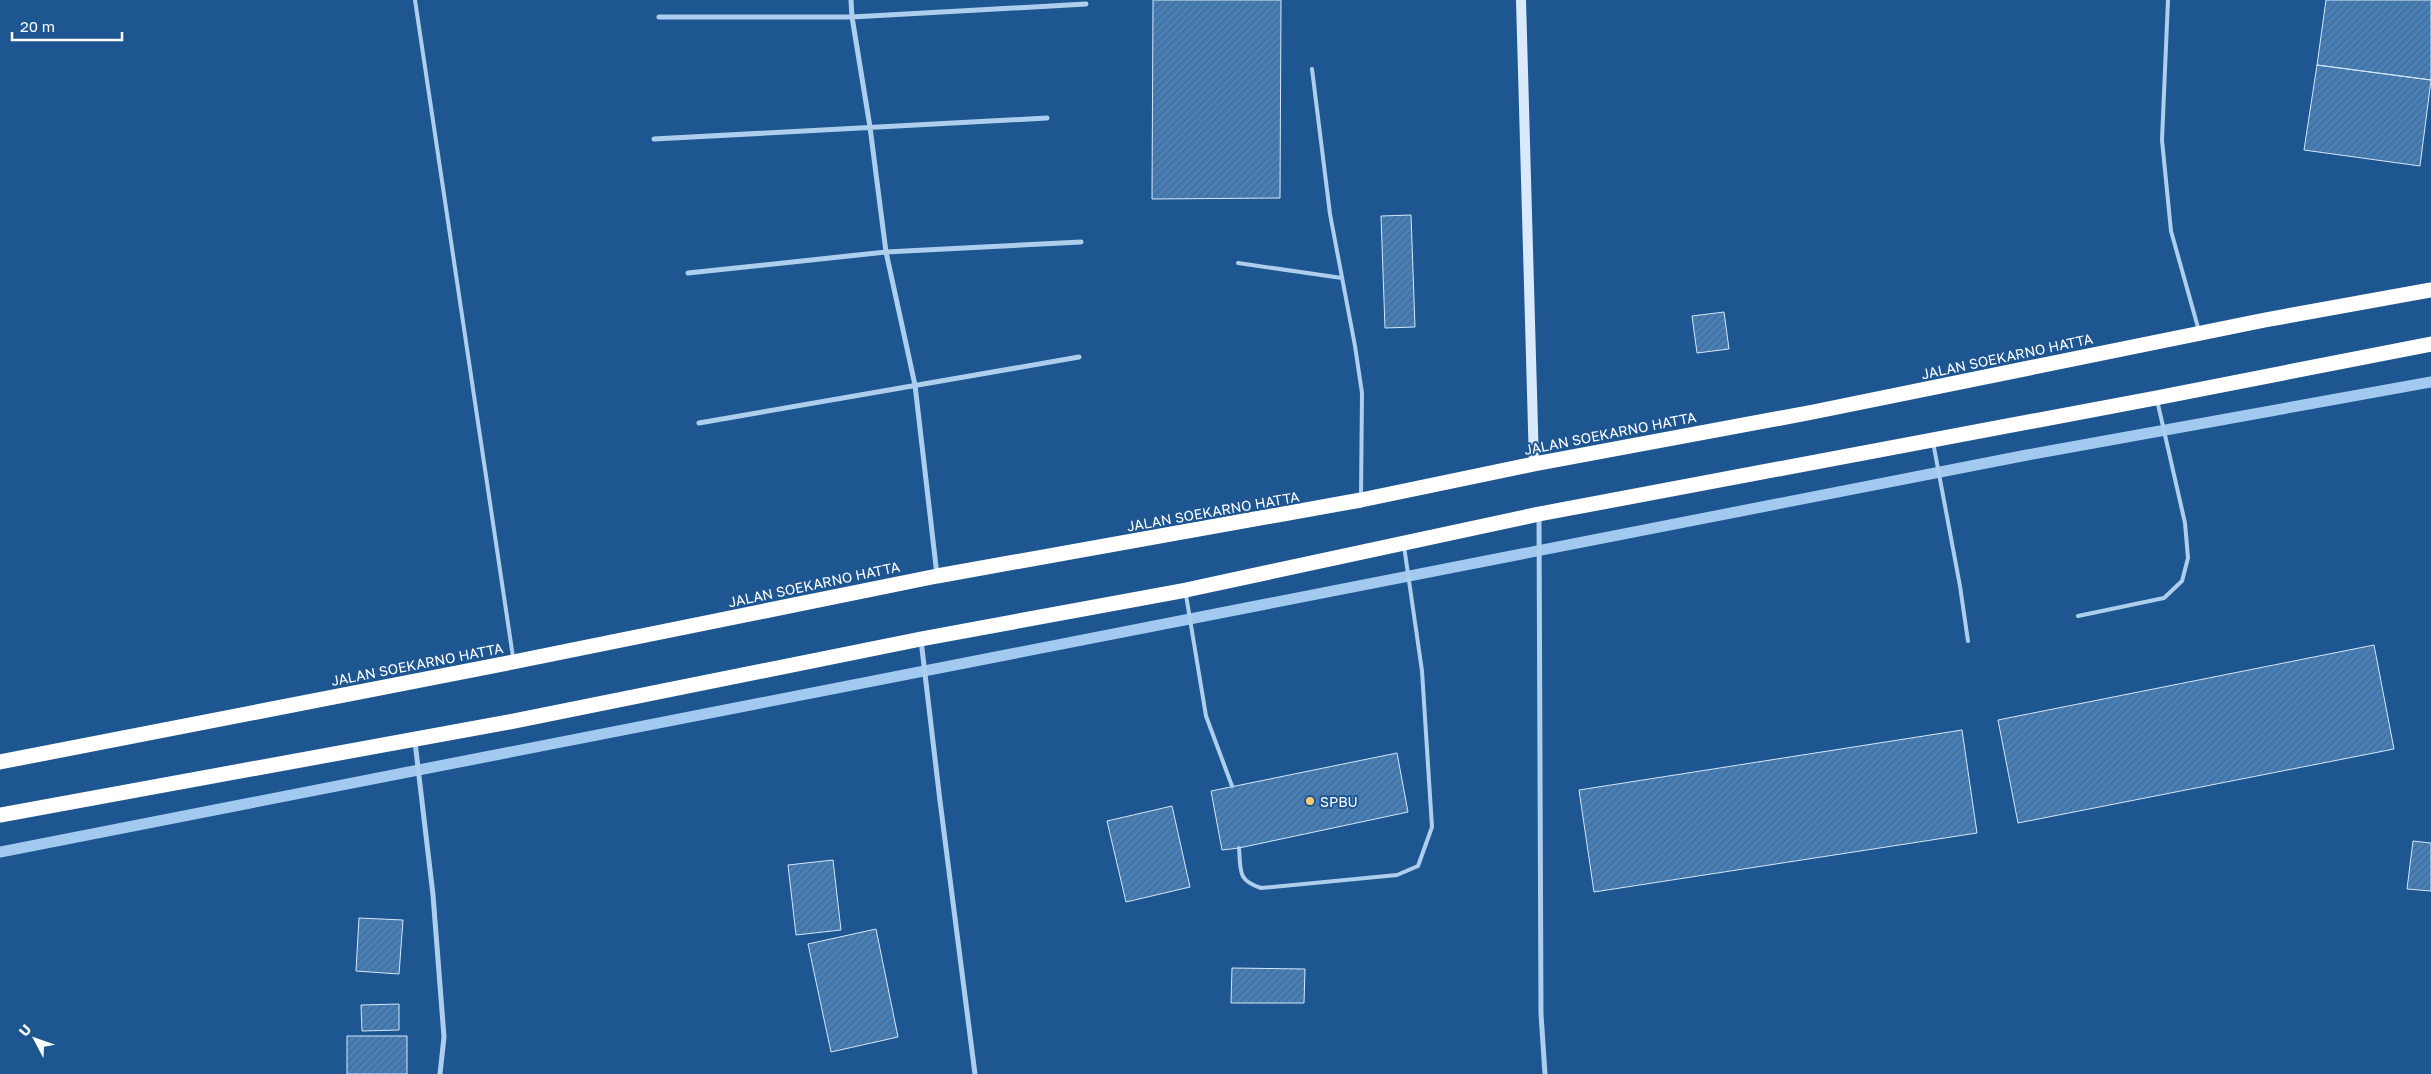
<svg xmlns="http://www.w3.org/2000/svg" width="2431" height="1074" viewBox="0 0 2431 1074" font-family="'Golos Text',sans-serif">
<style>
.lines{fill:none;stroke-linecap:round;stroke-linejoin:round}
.stream{stroke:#a2c9ef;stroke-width:11}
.building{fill:url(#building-hatch);stroke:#d4e7fa}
.lane{stroke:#aeceee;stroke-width:4}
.street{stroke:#aeceee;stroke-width:5}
.secondary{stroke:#dbeafa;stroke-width:10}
.highway{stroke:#fff;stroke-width:15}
.poi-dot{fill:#fccc6e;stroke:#1e5691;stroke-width:2}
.labels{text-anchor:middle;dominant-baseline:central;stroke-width:4;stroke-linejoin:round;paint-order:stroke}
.street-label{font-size:14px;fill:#fff;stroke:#1e5691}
.poi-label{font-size:14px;fill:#fff;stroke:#1e5691;text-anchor:start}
</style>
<defs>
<pattern id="building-hatch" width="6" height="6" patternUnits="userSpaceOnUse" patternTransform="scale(1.25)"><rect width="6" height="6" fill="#477fb8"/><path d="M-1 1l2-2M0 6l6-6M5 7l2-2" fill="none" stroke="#496887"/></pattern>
</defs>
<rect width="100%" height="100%" fill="#1e5691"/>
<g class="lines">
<!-- stream -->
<path class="stream" d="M0,852L2027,455L2431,382"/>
</g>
<!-- building -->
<path class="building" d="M1153,0H1281L1280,198L1152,199Z
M2326,0H2431V80L2317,65Z
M2317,65L2431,80L2420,166L2304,150Z
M1411,215L1415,327L1385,328L1381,216Z
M1724,312L1729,349L1697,353L1692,316Z
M2374,645L2394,749L2018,823L1998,720Z
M1962,730L1977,833L1594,892L1579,790Z
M1397,753L1408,812L1239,848L1222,850L1211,791Z
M1172,806L1190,887L1126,902L1107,821Z
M2413,841L2431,843V891L2407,889Z
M833,860L841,930L796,935L788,865Z
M359,918L403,920L399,974L356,971Z
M876,929L898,1037L831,1052L808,944Z
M1232,968L1305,969L1304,1003H1231Z
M399,1004V1030L362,1031L361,1005Z
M347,1036H407V1074H347Z"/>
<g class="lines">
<!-- lane -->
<path class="lane" d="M415,0L513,657
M2168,0L2162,140L2171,231L2199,331
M1312,69L1330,214L1355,346L1362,393L1361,496
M1238,263L1342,278
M1933,442L1960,586L1968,641
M1186,595L1206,716L1232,786
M2078,616L2164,598L2182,581L2188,558L2185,523L2157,400
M1239,848C1241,871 1237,880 1261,888L1397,875L1418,866L1432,827L1422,671L1404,546"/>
<!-- street -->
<path class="street" d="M851,0L852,17L870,127L886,252L915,385L937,575
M659,17H852L1086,4
M654,139L1047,118
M688,273L886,252L1081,242
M699,423L1079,357
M1539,515L1541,1014L1545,1074
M921,640L940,801L975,1074
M415,742L433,895L444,1037L440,1074"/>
<!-- secondary -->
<path class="secondary" d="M1521,0L1534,464"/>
<!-- highway -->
<path class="highway" d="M0,762L513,662L937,576L1361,500L1534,464L1813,412L2265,320L2431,290
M0,815L509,722L921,639L1186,590L1539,514L2156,398L2431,344"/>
</g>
<!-- markers -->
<circle class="poi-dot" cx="1310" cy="801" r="5"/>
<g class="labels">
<!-- street labels -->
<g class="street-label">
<text transform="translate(2007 356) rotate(-12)">JALAN SOEKARNO HATTA</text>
<text transform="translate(1610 433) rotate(-11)">JALAN SOEKARNO HATTA</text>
<text transform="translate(1213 511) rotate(-10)">JALAN SOEKARNO HATTA</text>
<text transform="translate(814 584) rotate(-12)">JALAN SOEKARNO HATTA</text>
<text transform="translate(417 664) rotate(-11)">JALAN SOEKARNO HATTA</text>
</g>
<!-- poi labels -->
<g class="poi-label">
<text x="1320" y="801">SPBU</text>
</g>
</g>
<!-- north arrow -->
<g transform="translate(35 1039) rotate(311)" stroke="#1e5691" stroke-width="4" paint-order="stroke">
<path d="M0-4L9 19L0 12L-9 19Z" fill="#ffffff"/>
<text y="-8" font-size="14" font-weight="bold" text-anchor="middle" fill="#ffffff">U</text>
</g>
<!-- scale -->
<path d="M12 32v8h110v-8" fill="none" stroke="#ffffff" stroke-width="2.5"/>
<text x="20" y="32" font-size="15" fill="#ffffff" stroke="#1e5691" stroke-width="4" paint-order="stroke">20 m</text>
</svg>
